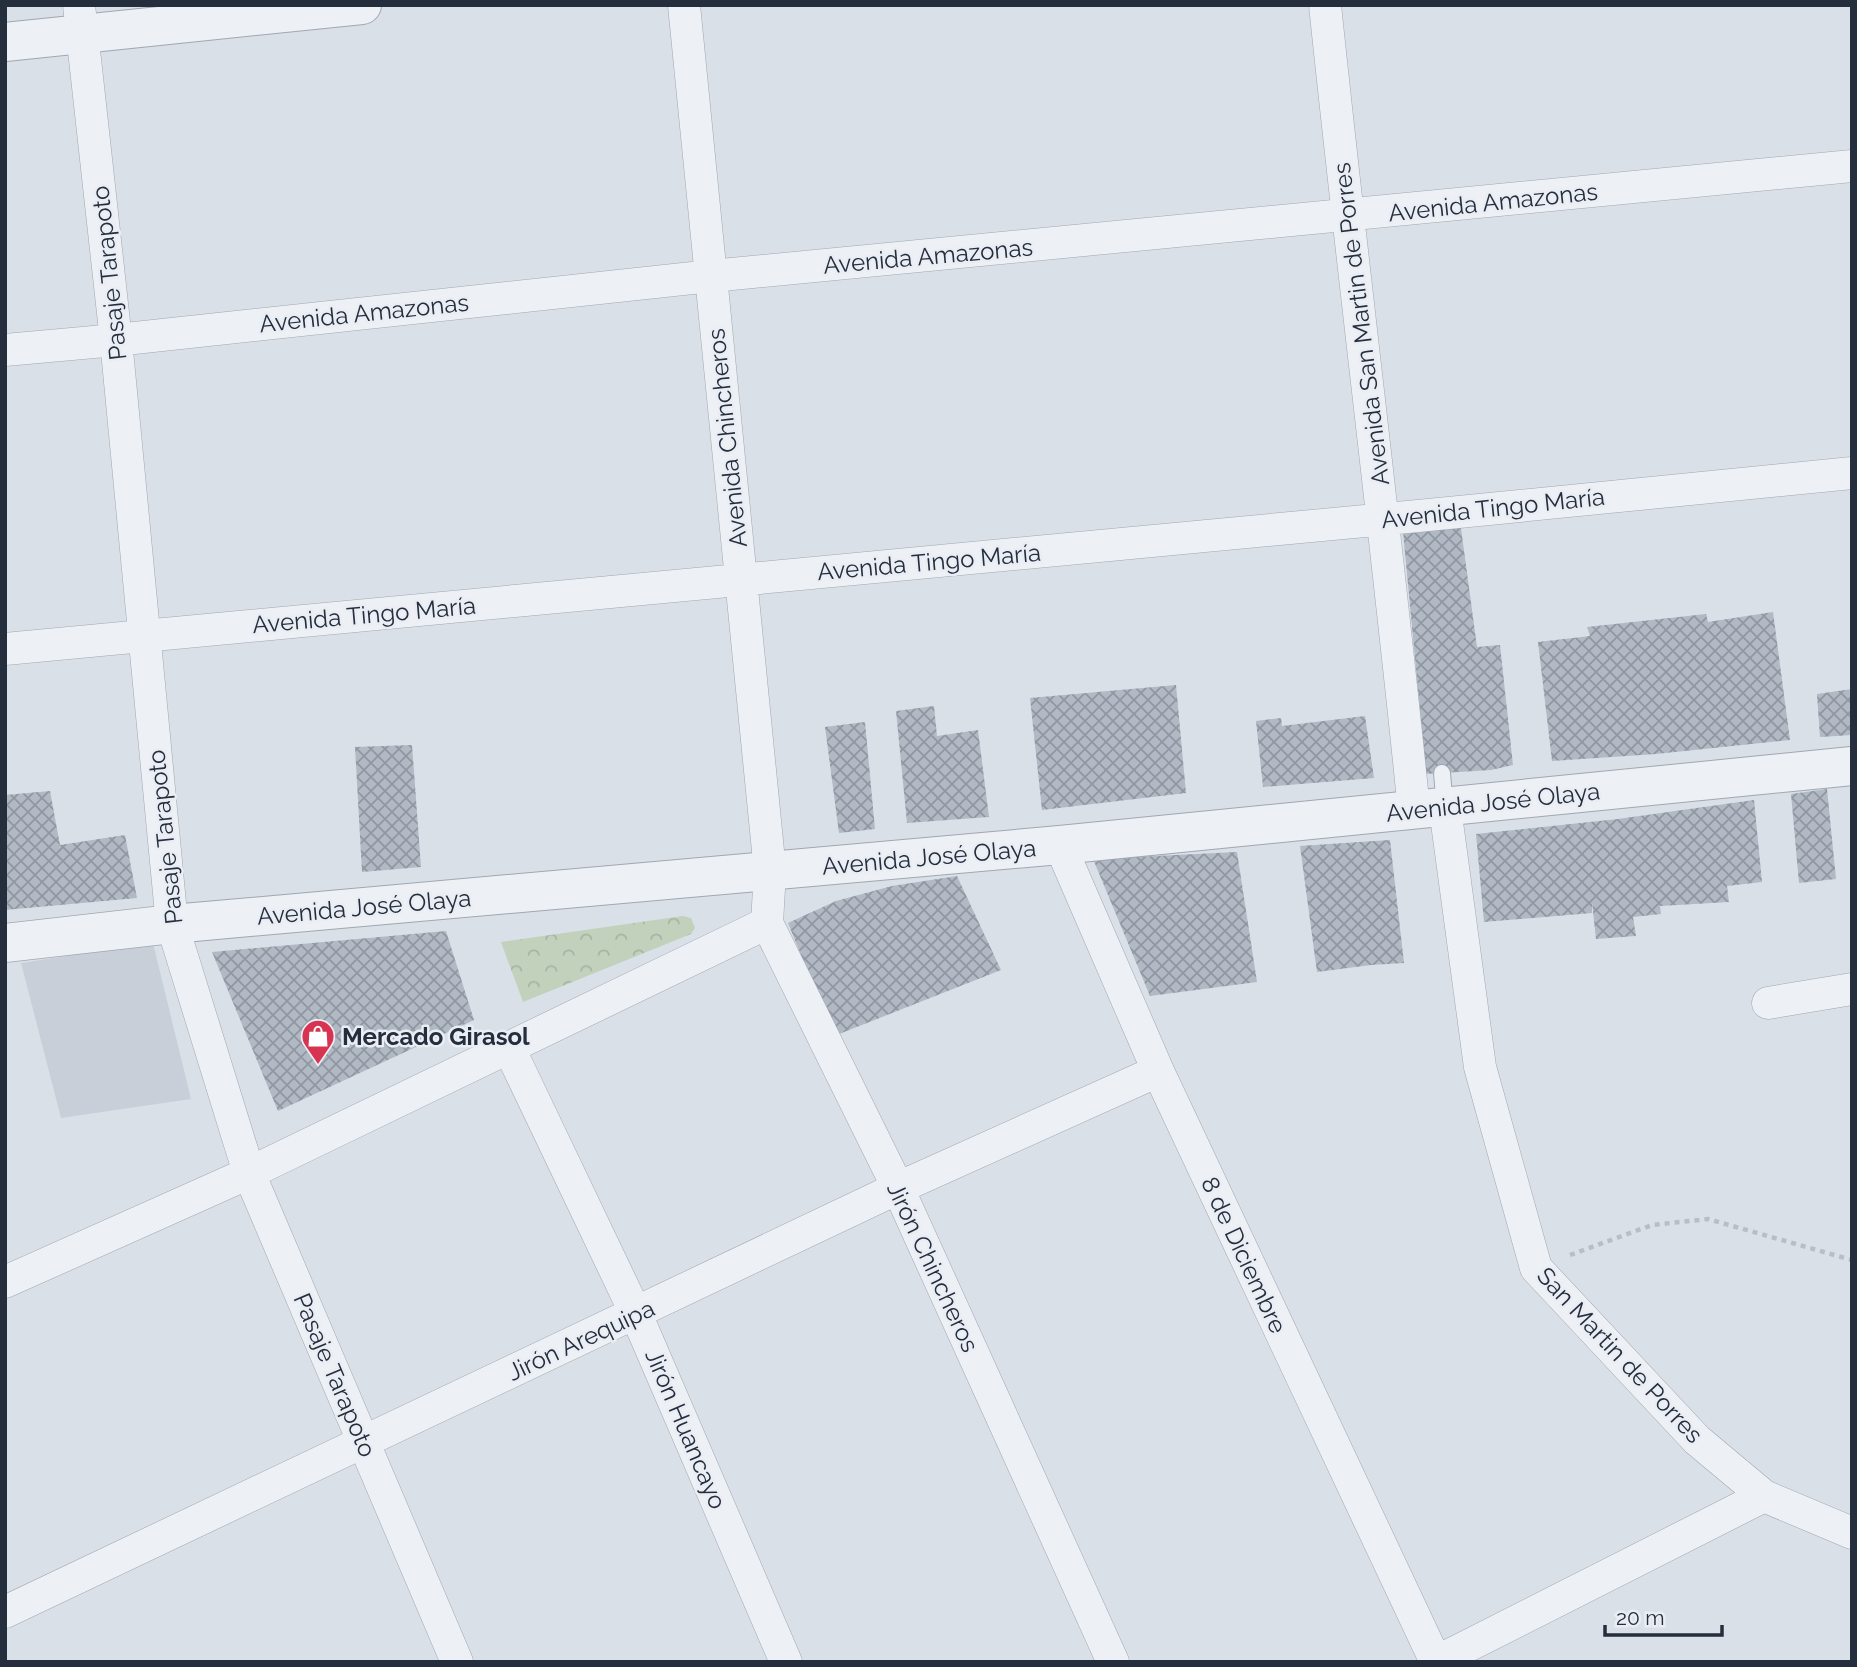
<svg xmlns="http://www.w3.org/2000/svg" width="1857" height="1667" viewBox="0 0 1857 1667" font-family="Raleway,sans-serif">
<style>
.built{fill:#c8cfd9}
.forest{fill:url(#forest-crowns)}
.building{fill:url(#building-cross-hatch)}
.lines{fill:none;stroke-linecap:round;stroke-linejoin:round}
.service-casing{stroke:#a0a7b1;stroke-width:18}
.minor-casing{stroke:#a0a7b1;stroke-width:33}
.tertiary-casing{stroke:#a0a7b1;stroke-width:40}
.path{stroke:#b9bec5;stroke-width:4.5;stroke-dasharray:5 5;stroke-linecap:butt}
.service{stroke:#edf0f5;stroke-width:16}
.minor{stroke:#edf0f5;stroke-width:32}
.tertiary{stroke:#edf0f5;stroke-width:38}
.labels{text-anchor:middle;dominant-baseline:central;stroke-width:5;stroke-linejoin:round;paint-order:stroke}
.street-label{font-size:24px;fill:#242e3d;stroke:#eaeef4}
.poi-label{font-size:24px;font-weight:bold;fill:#242e3d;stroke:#eaeef4;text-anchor:start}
</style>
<defs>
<pattern id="forest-crowns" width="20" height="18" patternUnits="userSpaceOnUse" patternTransform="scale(1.75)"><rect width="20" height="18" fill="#c1d1bb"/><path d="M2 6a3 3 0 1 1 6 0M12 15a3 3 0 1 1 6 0" fill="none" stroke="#a6b4a2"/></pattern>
<pattern id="building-cross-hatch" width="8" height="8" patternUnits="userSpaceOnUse" patternTransform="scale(1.75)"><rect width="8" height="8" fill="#b1b9c4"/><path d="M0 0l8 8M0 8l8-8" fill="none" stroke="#9097a0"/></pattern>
</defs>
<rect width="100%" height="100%" fill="#dae0e7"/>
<!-- built -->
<path class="built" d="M153,943L191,1099L61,1118L21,963Z"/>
<!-- forest -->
<path class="forest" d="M683,916L691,918L695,928L691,934L523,1002L501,942Z"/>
<!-- building -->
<path class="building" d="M1460,521L1477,647L1500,645L1513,765L1491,770L1426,774L1403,532Z
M1773,612L1790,740L1656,754L1552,761L1538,642L1590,636L1587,627L1706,614L1708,622Z
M1176,685L1186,793L1042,810L1030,698Z
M1852,689V735L1820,737L1817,694Z
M934,706L937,736L978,730L989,817L907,823L896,711Z
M1365,716L1374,778L1263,787L1256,721L1281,718L1282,726Z
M865,722L875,829L839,833L825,727Z
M412,745L421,867L362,872L355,747Z
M1827,789L1836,879L1799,883L1791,794Z
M50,791L60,845L125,835L137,898L5,910V795Z
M1754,800L1762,882L1727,886L1729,902L1660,906L1661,914L1633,917L1636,936L1596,939L1592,902V913L1484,922L1476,834L1618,819Z
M1390,840L1404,963L1371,965L1317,972L1300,846Z
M1237,852L1257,982L1150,996L1093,859Z
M957,876L1001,970L834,1036L788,923L836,901L892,886Z
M446,931L474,1020L278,1111L212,952Z"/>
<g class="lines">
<defs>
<path id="service" d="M1442,773L1445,808"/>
<path id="minor" d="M79,5L116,340L172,924L249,1173L457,1662
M684,5L770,871L767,923L898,1188L1113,1662
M1325,5C1353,274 1387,541 1414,810
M5,350L116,340L711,276L1852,166
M5,649L1418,516L1852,473
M1445,808L1480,1067L1536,1268L1697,1440L1764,1496L1852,1533
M1060,845L1158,1071L1436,1662
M1768,1003L1852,989
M509,1048L636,1314L786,1662
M5,1282L249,1173L767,923
M5,1612L898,1188L1158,1071
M1436,1662L1764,1496"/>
<path id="tertiary" d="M5,42L362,5
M5,943L172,924L1060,845L1852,766"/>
</defs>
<!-- service casing -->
<use href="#service" class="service-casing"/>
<!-- minor casing -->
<use href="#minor" class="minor-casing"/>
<!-- tertiary casing -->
<use href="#tertiary" class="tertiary-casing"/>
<!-- path -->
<path class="path" d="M1570,1255L1652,1225L1708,1219L1852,1260"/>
<!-- service -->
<use href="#service" class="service"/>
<!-- minor -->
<use href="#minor" class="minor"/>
<!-- tertiary -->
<use href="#tertiary" class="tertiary"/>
</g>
<!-- icons -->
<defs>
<symbol id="shop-pin" viewBox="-11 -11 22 30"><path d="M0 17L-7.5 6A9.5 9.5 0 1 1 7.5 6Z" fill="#d83351" stroke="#eaeef4"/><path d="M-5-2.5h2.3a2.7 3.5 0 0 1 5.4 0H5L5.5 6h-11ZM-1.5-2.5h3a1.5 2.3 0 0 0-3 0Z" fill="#fff"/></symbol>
</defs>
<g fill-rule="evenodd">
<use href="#shop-pin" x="299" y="1017" width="38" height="52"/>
</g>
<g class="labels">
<!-- street labels -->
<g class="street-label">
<text transform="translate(1493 202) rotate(-6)">Avenida Amazonas</text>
<text transform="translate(928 256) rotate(-5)">Avenida Amazonas</text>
<text transform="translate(109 273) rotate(-96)">Pasaje Tarapoto</text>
<text transform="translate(364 313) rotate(-6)">Avenida Amazonas</text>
<text transform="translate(1361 324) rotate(-97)">Avenida San Martin de Porres</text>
<text transform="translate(727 438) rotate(-96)">Avenida Chincheros</text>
<text transform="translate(1493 508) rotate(-6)">Avenida Tingo María</text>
<text transform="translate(929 562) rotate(-5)">Avenida Tingo María</text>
<text transform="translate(364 615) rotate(-5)">Avenida Tingo María</text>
<text transform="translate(1493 802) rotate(-6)">Avenida José Olaya</text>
<text transform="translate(165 837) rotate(-96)">Pasaje Tarapoto</text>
<text transform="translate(929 857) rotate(-5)">Avenida José Olaya</text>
<text transform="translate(364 907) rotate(-5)">Avenida José Olaya</text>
<text transform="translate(1244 1255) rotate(65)">8 de Diciembre</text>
<text transform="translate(933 1267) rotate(65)">Jirón Chincheros</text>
<text transform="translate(581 1340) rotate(-25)">Jirón Arequipa</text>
<text transform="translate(1620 1355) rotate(47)">San Martin de Porres</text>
<text transform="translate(335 1375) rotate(67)">Pasaje Tarapoto</text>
<text transform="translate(686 1429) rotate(67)">Jirón Huancayo</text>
</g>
<!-- poi labels -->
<g class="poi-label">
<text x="342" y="1036">Mercado Girasol</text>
</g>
</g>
<!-- border -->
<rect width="1857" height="1667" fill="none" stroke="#242e3d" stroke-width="14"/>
<!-- scale -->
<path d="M1605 1625v10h117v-10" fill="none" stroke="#242e3d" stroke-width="3.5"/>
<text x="1616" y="1625" font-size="21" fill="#242e3d" stroke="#eaeef4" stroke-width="5" paint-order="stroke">20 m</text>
</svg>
